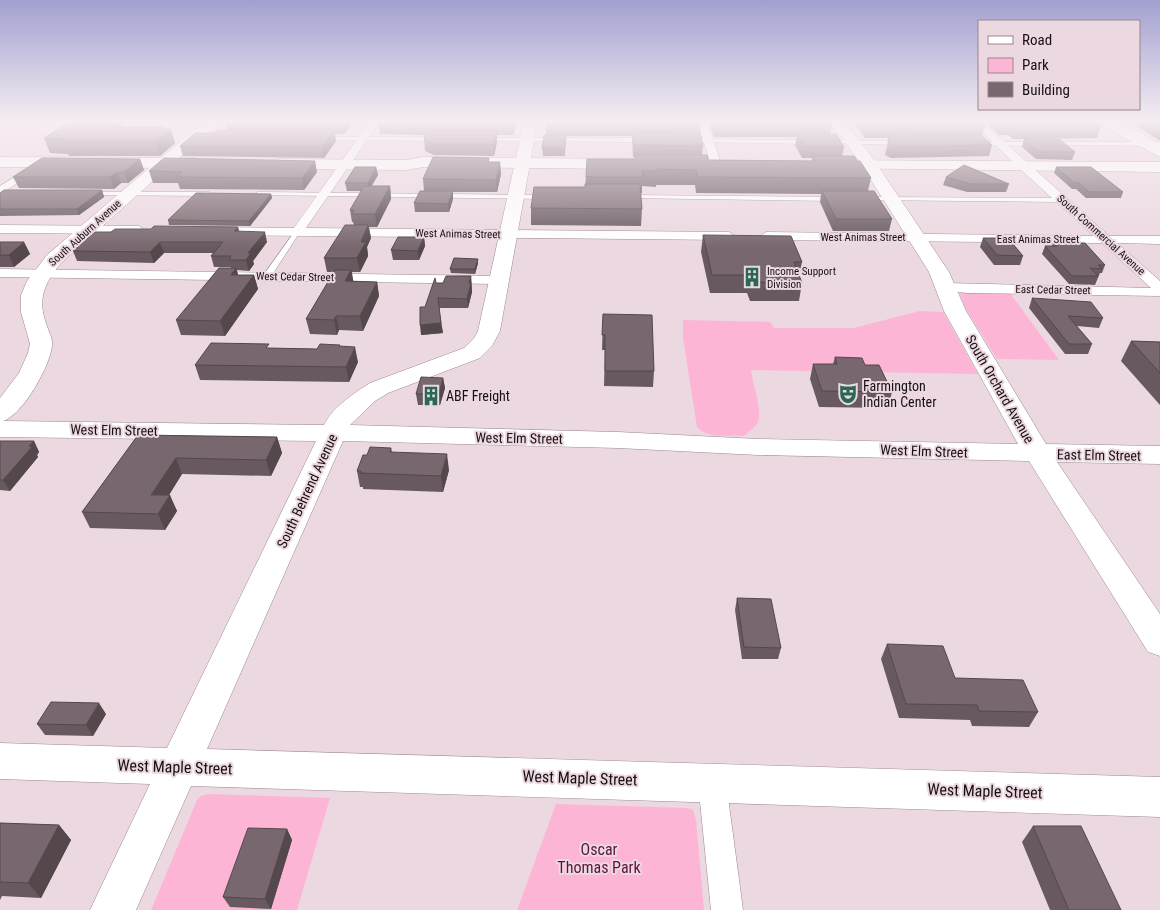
<svg xmlns="http://www.w3.org/2000/svg" width="1160" height="910" viewBox="0 0 1160 910" font-family="'Roboto Condensed',sans-serif">
<style>
.green{fill:#fdb5d6}
.lines{fill:none;stroke-linecap:round;stroke-linejoin:round}
.lane-casing{stroke:#9a8890;stroke-width:1}
.street-casing{stroke:#9a8890;stroke-width:1}
.secondary-casing{stroke:#9a8890;stroke-width:1}
.primary-casing{stroke:#9a8890;stroke-width:1}
.lane{fill:#fff;fill-rule:evenodd}
.street{fill:#fff;fill-rule:evenodd}
.secondary{fill:#fff;fill-rule:evenodd}
.primary{fill:#fff;fill-rule:evenodd}
.wall{fill:#67595f}
.shaded-wall{fill:#54484d}
.building{fill:#78676e;stroke:#54484d}
.labels{text-anchor:middle;dominant-baseline:central;stroke-width:4;stroke-linejoin:round;paint-order:stroke}
.far-street-label{font-size:11px;fill:#171013;stroke:#ecd8e1}
.far-poi-label{font-size:11px;fill:#171013;stroke:#ecd8e1;text-anchor:start}
.poi-label{font-size:14px;fill:#171013;stroke:#ecd8e1;text-anchor:start}
.street-label{font-size:14px;fill:#171013;stroke:#ecd8e1}
.near-street-label{font-size:16px;fill:#171013;stroke:#ecd8e1}
.near-park-label{font-size:16px;fill:#5f123e;stroke:#ecd8e1}
</style>
<rect width="100%" height="100%" fill="#ecd8e1"/>
<!-- green -->
<path class="green" d="M963,292L1010,293L1059,360L997,359L966,309L960,294Z
M920,311L943,312L978,374L751,370C752,383 763,410 758,422C756,427 748,432 744,436C730,435 706,439 697,427L683,338V320L770,322L774,328H854Z
M208,794L330,798L297,910H151L197,800L201,796Z
M556,804L687,808L693,810L696,820L704,910H517Z"/>
<g class="lines">
<defs>
<path id="lane" d="M320,137H438L441,139L438,141L322,140L320,139Z
M483,138H645L648,140L645,142L485,141L482,139Z
M700,139L808,140L811,142L808,144L698,142V140Z
M827,140L900,141L903,143L900,145L825,143L824,142Z
M975,142H1035L1038,144L1035,146L977,145L975,144Z
M1052,142H1160V146L1050,145V143Z
M89,192H209L212,194L209,196L91,195L88,193Z
M258,192L546,195L549,197L546,199L256,195V193Z
M628,195L834,197L837,199L834,201L626,198L625,197Z
M866,197L1062,198L1065,200L1062,202L864,200V198Z
M295,231L300,232L270,278H264L263,276Z"/>
<path id="street" d="M370,121H380L306,228L729,232L735,236L729,240L214,235L208,231L214,227L294,228Z
M697,121H707L723,170L722,172L718,173L713,170Z
M971,121H981L1109,236H1160V244L1117,243L1160,281V296L968,293L946,291L939,287L946,283L1151,288L1102,243L766,240L760,236L766,232L1094,236L1020,169Z
M36,164L41,167L40,169L0,194V186Z
M0,225L139,226L145,230L139,234L0,233Z
M0,269L499,276L506,280L499,284L0,277Z
M712,769L722,773L726,782L743,910H711L698,782L702,773Z"/>
<path id="secondary" d="M208,121H225L199,140L61,263C45,282 37,299 46,323C48,331 53,338 52,345C51,365 22,416 3,421L324,425C333,407 354,393 370,383L464,348L474,338L478,331L522,130L520,121H534L536,130L500,331L492,346L480,358L388,393L375,401L350,425L618,432L758,439L1018,444L944,311L929,272L859,161L841,136L824,121H840L851,130L874,160L949,272L966,311L1046,444L1160,446V464L1057,462L1160,614V656L1148,652L1029,461L758,455L618,448L343,441L207,749L1160,777V817L191,786L136,910H90L150,784L0,779V743L167,748L316,441L0,437V398L19,373L28,353L30,344L21,312V295L27,281L47,255L189,134Z
M1101,121C1123,121 1143,134 1160,145V157L1102,126L1100,123Z"/>
<path id="primary" d="M0,157L196,158L201,160L204,163L201,166L196,168L0,167Z
M423,157L623,159L629,161L631,164L629,167L623,169L423,167L407,170L279,169L273,167L271,164L273,161L279,159L407,160Z
M826,160L1160,162V172L820,168L818,165L820,162Z"/>
</defs>
<!-- lane casing -->
<use href="#lane" class="lane-casing"/>
<!-- street casing -->
<use href="#street" class="street-casing"/>
<!-- secondary casing -->
<use href="#secondary" class="secondary-casing"/>
<!-- primary casing -->
<use href="#primary" class="primary-casing"/>
<!-- lane -->
<use href="#lane" class="lane"/>
<!-- street -->
<use href="#street" class="street"/>
<!-- secondary -->
<use href="#secondary" class="secondary"/>
<!-- primary -->
<use href="#primary" class="primary"/>
</g>
<!-- wall -->
<path class="wall" d="M120,121L122,127H165L175,143L160,156H69L68,154L50,153L44,138Z
M354,121L344,134H334L336,141L324,158L183,156L180,146L214,133L227,130L225,123Z
M378,121H517L513,135H497V142L494,156L434,155L425,151L424,139L426,135L380,134Z
M546,121L701,122L700,136L703,146L702,155L708,160L812,161V158H802L795,145L797,137H714L708,121H830L832,123L830,134L844,147L842,156L857,161L871,178L868,191L892,219L889,231H833L820,202L821,194L696,193L695,185H656V187L642,186V193H640L642,209L641,226L531,225V208L585,187L586,177L635,159V157H633L632,136H566L565,156H543L542,148L546,135Z
M853,121H1094L1101,126L1097,138L1013,139L1008,135H999L986,123L982,135H970L992,145L989,156L891,158L885,155L889,138H865Z
M1136,121H1160V141L1135,125Z
M1024,139L1075,152L1072,160L1036,159L1022,147Z
M489,158V162L501,174L497,192H453V199L449,212H415L414,203L424,191L423,179Z
M140,159L144,170L128,183H121L114,189L19,188L13,177Z
M376,167L378,175L371,186H390L391,199L377,227H369L371,238L367,247L368,256L360,272H352L353,281L377,282L379,296L363,331L339,330L337,335L310,334L306,319L334,272H327L324,258L354,225L353,222H352L350,210L361,191H347L345,183Z
M1056,167L1123,192L1121,198H1086L1076,189H1072L1054,173Z
M149,171L317,172L304,190L180,189L178,183H153Z
M946,177L1009,184L1006,192H967L943,185Z
M102,190L104,197L79,215L0,216V193Z
M271,194L272,198L250,226L169,225L168,220Z
M238,227L239,231L267,242L253,261L254,264L249,271L237,270L238,275H254L258,289L225,336L181,335L176,320L231,268V267H214L211,256L213,253H164L154,263L77,261L73,251L111,232L151,229Z
M703,235L802,262L799,276L802,283L799,301H750L747,293H710L701,252Z
M424,237L425,246L419,260H393L391,250Z
M983,238L1023,256L1020,265H994L980,247Z
M0,242H24L30,254L14,267H0Z
M1053,243L1105,265L1102,273H1100L1095,285L1069,284L1042,254L1045,246H1052Z
M478,263L475,274L451,273L450,269Z
M471,276L472,292L468,308H439L443,333L421,335L425,307L436,283H443Z
M1032,298L1103,318L1099,328L1077,326L1092,344L1088,354H1065L1029,308Z
M603,314L654,371L653,387L604,386L605,350H602Z
M1131,341L1160,342V405L1121,361Z
M340,345V346L358,362L349,382L200,380L195,365L270,348L317,349Z
M835,357L892,392L888,408L819,407L810,379L813,364H833Z
M443,378L445,388L440,405H418L416,394Z
M138,435L277,437L282,453L271,476L182,474L169,495L177,511L165,530L90,528L82,512Z
M0,441H34L39,452L37,455L38,457L10,491L0,490Z
M391,448L392,452L449,470L443,492L363,489V487H360L357,471L367,455Z
M737,598L781,648L778,659H742L735,610Z
M887,644L955,678L1038,712L1029,727L972,726L970,720L899,718L881,659Z
M106,714L93,736L45,735L37,724Z
M0,823L59,825L71,840L41,898L2,896L0,900Z
M1033,826L1121,910H1050L1022,842Z
M287,829L292,840L271,909L230,907L223,897Z"/>
<!-- shaded-wall -->
<path class="shaded-wall" d="M120,121L125,136L112,127Z
M345,121H354L344,134L342,124Z
M513,121H517L513,135Z
M165,127L167,132L171,129L175,143L160,156L155,141Z
M334,130L336,141L324,158L322,147Z
M497,131V142L494,156L493,144Z
M140,159L144,170L128,183L124,172Z
M315,161L317,172L304,190L302,178Z
M500,162L501,174L497,192L496,180Z
M376,167L378,175L369,191L368,183Z
M117,172L121,183L114,189L110,177Z
M390,186L391,199L377,227L375,214Z
M102,190L104,197L79,215L77,209Z
M453,191V199L449,212L448,204Z
M271,194L272,198L250,226L249,221Z
M368,225L371,238L367,247L368,256L360,272L357,258L361,242Z
M238,227L240,237L234,231Z
M265,232L267,242L253,261L254,264L249,271L246,260L248,253Z
M424,237L425,246L419,260L418,251Z
M24,242L30,254L14,267L9,255Z
M160,242L164,253L154,263L150,252Z
M478,259V263L475,274V269Z
M236,268L240,282L231,275Z
M351,270L354,284L345,281Z
M254,275L258,289L225,336L220,321Z
M471,276L472,292L468,308L467,299L469,283Z
M377,282L379,296L363,331L360,316Z
M336,316L339,330L337,335L334,320Z
M441,323L443,333L421,335L420,325Z
M355,347L358,362L349,382L346,367Z
M443,378L445,388L440,405L439,394Z
M277,437L282,453L271,476L266,460Z
M34,441L39,452L37,455L38,457L10,491L3,480Z
M447,454L449,470L443,492L441,476Z
M176,458L182,474L159,511L151,495Z
M170,495L177,511L165,530L158,514Z
M99,703L106,714L93,736L86,725Z
M59,825L71,840L41,898L28,883Z
M287,829L292,840L271,909L265,899Z"/>
<!-- building -->
<path class="building" d="M72,121H120L112,127H165L164,129H171L155,141H63L66,139L44,138Z
M228,121H345L342,124L225,123Z
M408,121H513V122Z
M546,121H701V122Z
M715,121H830L832,123H716Z
M864,121H984L986,123H968L973,127L868,126Z
M1000,121H1094L1101,126L1016,127L1012,123H1003Z
M1145,121H1160V130Z
M218,130H334L322,147L180,146L195,133H214Z
M428,131H497L493,144H433L424,139Z
M633,132L700,133L703,146L634,145Z
M797,134H836L844,147L804,146Z
M889,134L981,135L992,145L894,147L888,143Z
M544,135H566L565,148H542Z
M1024,139H1059L1075,152H1038Z
M635,155H707L708,160L815,161L812,156H854L857,161H860L871,178L698,177L696,170L656,169L657,171H642L643,177H586L587,159H635Z
M433,157L489,158L488,162H500L496,180L423,179Z
M42,158L140,159L124,172H117L110,177H13Z
M164,158L315,161L302,178L176,177L182,172L149,171Z
M964,165L1009,184H970L946,177Z
M355,167H376L368,183H345Z
M1056,167H1091L1123,192H1089L1079,183H1074Z
M585,184H640L642,209L531,208L534,187H585Z
M364,186H390L375,214H352L354,210H350Z
M4,190H102L77,209H0V193Z
M420,191H453L448,204L414,203Z
M822,191H874L892,219H836Z
M196,193L271,194L249,221L168,220Z
M345,225H368L361,242H366L357,258H324Z
M154,226L238,227L234,231L265,232L248,253H251L246,260H229L231,256H211L223,242H160L150,252L73,251L95,232H111L115,229H151Z
M703,235L791,236L802,262H794L802,283L752,282L750,275H712Z
M398,237H424L418,251L391,250Z
M983,238H1008L1023,256L997,255Z
M0,242H24L9,255H0Z
M1053,243H1085L1105,265H1098L1102,269L1090,268L1098,276H1072L1045,246H1057Z
M454,258L478,259L475,269H450Z
M219,268H236L231,275H254L220,321L176,320Z
M335,270H351L345,281L377,282L360,316H336L334,320L306,319Z
M446,276H471L469,283H471L467,299L438,298L441,323L420,325V307H425L435,278L436,283H443Z
M1032,298L1091,302L1103,318L1068,316L1092,344H1069Z
M603,314L652,315L654,371H605V335H602Z
M1131,341L1160,342V373Z
M211,343L269,344L266,348L317,349L320,344L340,345L339,346L355,347L346,367L195,365Z
M835,357L862,358L865,365H879L892,392L822,391L813,364H837Z
M421,377L443,378L439,394H416Z
M138,435L277,437L266,460L176,458L151,495H170L158,514L82,512Z
M0,441H34L29,446L32,447L3,480H0Z
M370,447L391,448L390,452L447,454L441,476L360,473L361,471H357L363,455H367Z
M737,598L771,599L781,648L744,647Z
M887,644L943,646L955,678L1023,680L1038,712L979,711L977,705L906,704Z
M51,702L99,703L86,725L37,724Z
M0,823L59,825L28,883L0,882Z
M1033,826H1081L1121,910H1069Z
M248,828L287,829L265,899L223,897Z"/>
<!-- sky -->
<linearGradient id="sky" x2="0" y2="1"><stop stop-color="#a2a0d0"/><stop offset="0.49" stop-color="#f6edf2"/><stop offset="1" stop-color="#f6edf2" stop-opacity="0"/></linearGradient>
<rect width="1160" height="248" fill="url(#sky)"/>
<!-- icons -->
<defs>
<symbol id="building-bare" viewBox="-9 -9 18 18"><path d="M-4-6H4V6H1V3H-1V6H-4ZM-2.5-4.3h1.7v1.8h-1.7ZM.8-4.3h1.7v1.8H.8ZM-2.5-1h1.7V.8h-1.7ZM.8-1h1.7V.8H.8Z" fill="#296855" stroke="#ecd8e1" stroke-width="2.5" paint-order="stroke"/></symbol>
<symbol id="theatre-bare" viewBox="-9 -9 18 18"><path d="M-5-5.5Q0-4 5-5.5V0Q5 5 0 6Q-5 5-5 0ZM-3.3-2.5H-1v1.5H-3.3ZM1-2.5H3.3v1.5H1ZM-2.8 1Q0 5.5 2.8 1Z" fill="#296855" stroke="#ecd8e1" stroke-width="2.5" paint-order="stroke"/></symbol>
</defs>
<g fill-rule="evenodd">
<use href="#building-bare" x="738" y="263" width="28" height="28"/>
<use href="#theatre-bare" x="834" y="380" width="28" height="28"/>
<use href="#building-bare" x="417" y="382" width="28" height="28"/>
</g>
<g class="labels">
<!-- far-street labels -->
<g class="far-street-label">
<text transform="translate(85 233) rotate(-42)">South Auburn Avenue</text>
<text transform="translate(458 234) rotate(1)">West Animas Street</text>
<text transform="translate(1101 235) rotate(42)">South Commercial Avenue</text>
<text x="863" y="237">West Animas Street</text>
<text x="1038" y="239">East Animas Street</text>
<text transform="translate(295 277) rotate(1)">West Cedar Street</text>
<text transform="translate(1053 290) rotate(1)">East Cedar Street</text>
</g>
<!-- far-poi labels -->
<g class="far-poi-label">
<text x="767" y="271">Income Support<tspan x="767" dy="13">Division</tspan></text>
</g>
<!-- poi labels -->
<g class="poi-label">
<text x="863" y="386">Farmington<tspan x="863" dy="16">Indian Center</tspan></text>
<text x="446" y="396">ABF Freight</text>
</g>
<!-- street labels -->
<g class="street-label">
<text transform="translate(1000 389) rotate(60)">South Orchard Avenue</text>
<text transform="translate(114 430) rotate(1)">West Elm Street</text>
<text transform="translate(519 438) rotate(1)">West Elm Street</text>
<text transform="translate(924 451) rotate(2)">West Elm Street</text>
<text transform="translate(1099 455) rotate(1)">East Elm Street</text>
<text transform="translate(307 491) rotate(-65)">South Behrend Avenue</text>
</g>
<!-- near-street labels -->
<g class="near-street-label">
<text transform="translate(175 767) rotate(2)">West Maple Street</text>
<text transform="translate(580 778) rotate(2)">West Maple Street</text>
<text transform="translate(985 791) rotate(2)">West Maple Street</text>
</g>
<!-- near-park labels -->
<g class="near-park-label">
<text x="599" y="849">Oscar<tspan x="599" dy="18">Thomas Park</tspan></text>
</g>
</g>
<!-- legend -->
<rect x="978" y="20" width="162" height="90" fill="#ecd8e1" stroke="#97888f"/>
<rect x="988" y="36" width="25" height="8" fill="#ffffff" stroke="#97888f"/>
<text x="1022" y="45" font-size="15" fill="#171013">Road</text>
<rect x="988" y="58" width="25" height="15" fill="#fdb5d6" stroke="#97888f"/>
<text x="1022" y="70" font-size="15" fill="#171013">Park</text>
<rect x="988" y="82" width="25" height="15" fill="#78676e" stroke="#97888f"/>
<text x="1022" y="95" font-size="15" fill="#171013">Building</text>
</svg>
